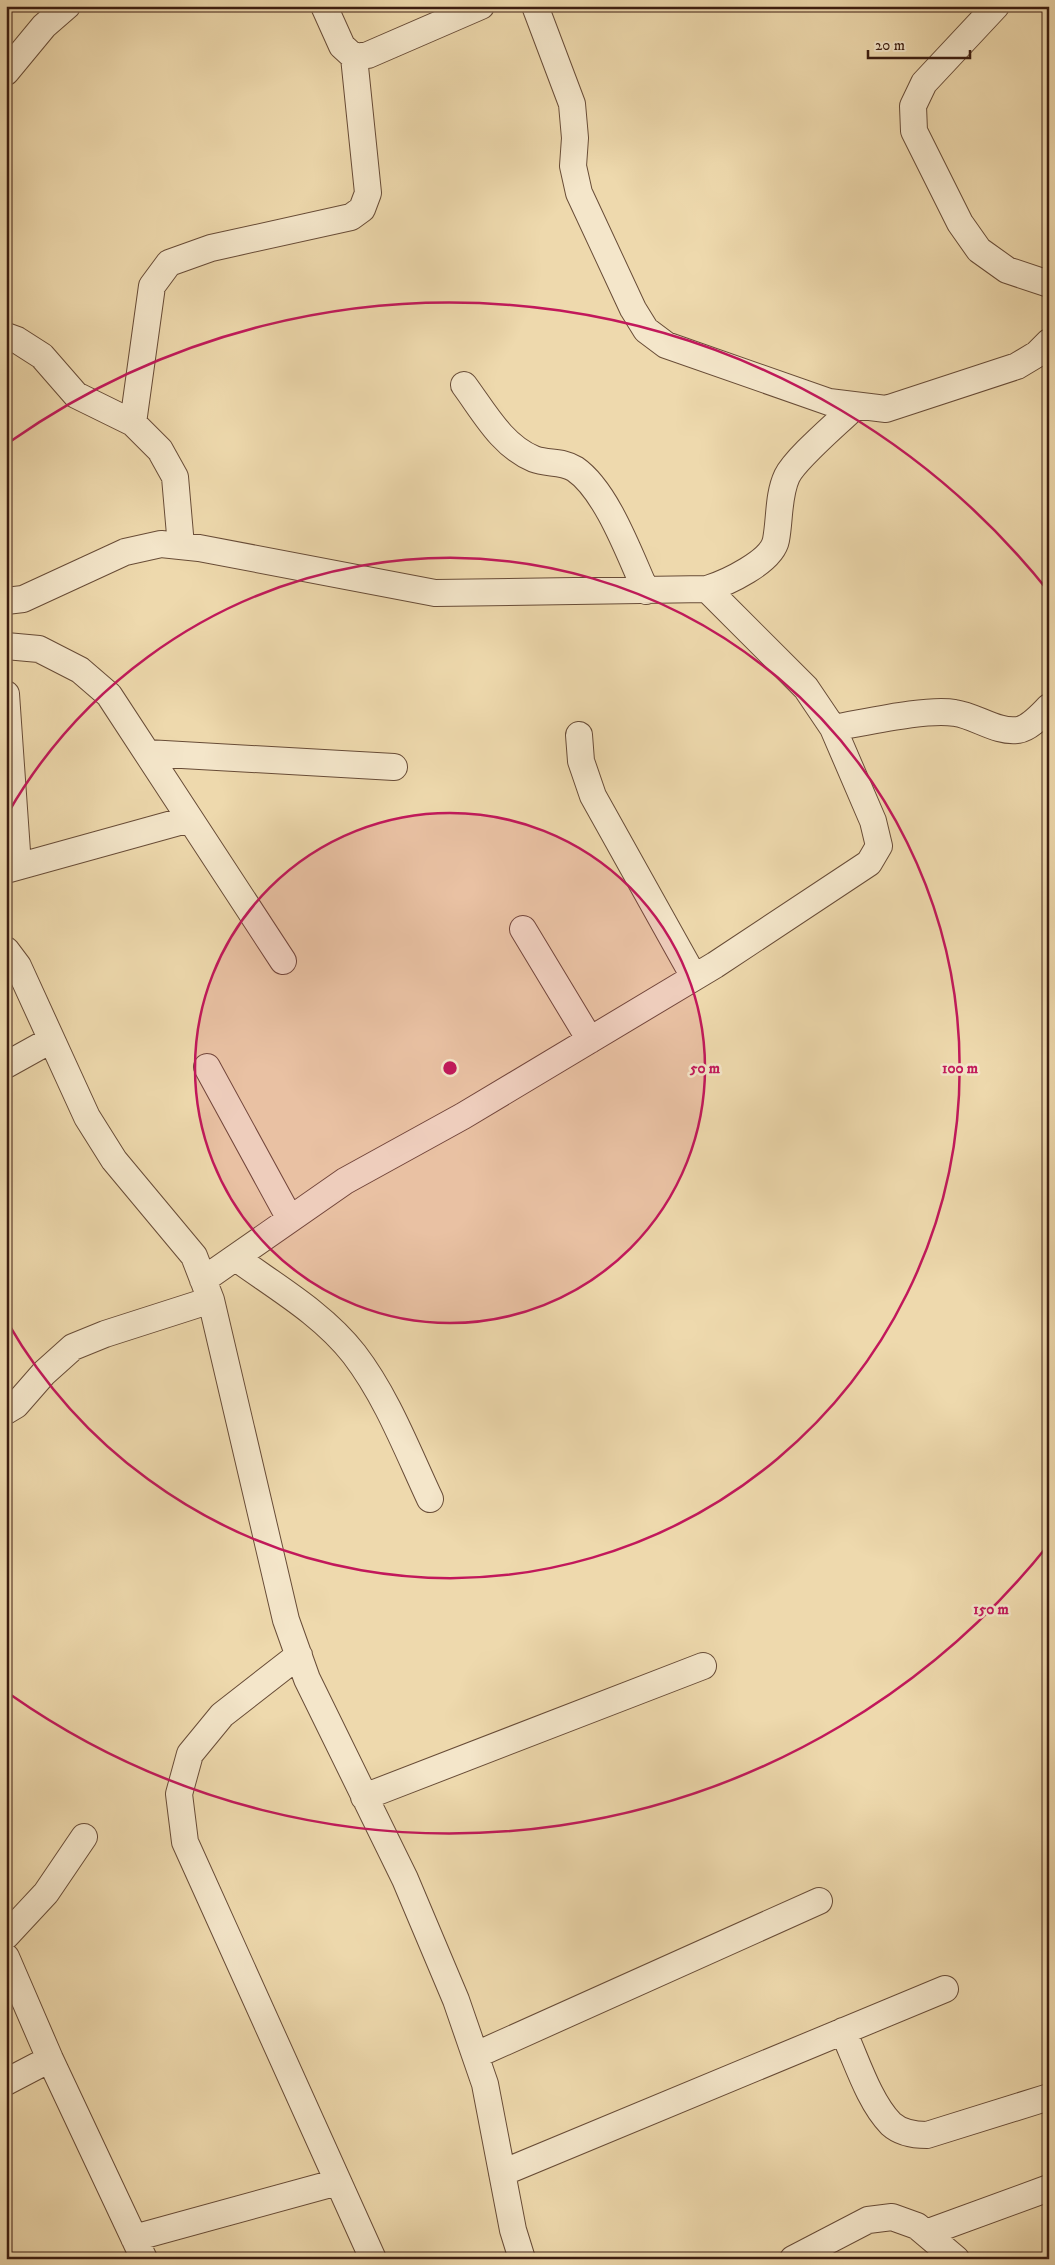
<svg xmlns="http://www.w3.org/2000/svg" width="1055" height="2265" viewBox="0 0 1055 2265" font-family="'IM FELL DW Pica',serif">
<style>
.lines{fill:none;stroke-linecap:round;stroke-linejoin:round}
.street-casing{stroke:#684c37;stroke-width:28}
.street{stroke:#f4e6ca;stroke-width:26}
.ring{fill:none;stroke:#c2185b;stroke-width:2.5}
.centre{fill:#c2185b;stroke:#f4e6ca;stroke-width:2.5}
.ring-label{font-size:15px;text-anchor:middle;font-weight:bold;fill:#c2185b;stroke:#f4e6ca;stroke-width:5;stroke-linejoin:round;paint-order:stroke}
</style>
<rect width="100%" height="100%" fill="#eed9ad"/>
<filter id="stains"><feTurbulence type="fractalNoise" baseFrequency=".004" numOctaves="4"/><feColorMatrix values="0 0 0 0 .2 0 0 0 0 .09 0 0 0 0 .02 0 0 0 .5 -.17"/></filter>
<radialGradient id="worn" r=".72"><stop offset=".6" stop-color="#630" stop-opacity="0"/><stop offset="1" stop-color="#630" stop-opacity=".3"/></radialGradient>
<g class="lines">
<defs>
<path id="street" d="M324,6L342,46L354,57L368,55L481,6
M535,6L572,104L575,138L573,166L579,193L633,309L646,330L666,345L829,402L886,409L1017,366L1037,354L1049,342
M996,6L924,83L913,106L914,131L960,223L979,250L1007,270L1049,284
M6,72L44,26L67,6
M6,336L17,340L42,356L76,395L133,423L160,450L175,477L181,546
M464,385C484,412 502,446 534,459C547,464 563,461 575,469C607,491 630,556 646,591
M133,423L152,286L169,263L211,248L351,217L362,209L368,193L354,57
M6,601L23,599L125,552L161,544L199,548L435,593L707,589C726,583 772,562 776,540C780,519 778,495 787,476C796,458 838,423 854,407
M6,646L39,649L80,670L109,695L283,961
M6,694L18,866
M833,728C864,723 926,708 955,713C976,716 997,733 1018,730C1030,728 1041,715 1049,707
M579,735L581,761L593,796L694,977
M147,753L394,767
M6,870L190,819
M523,929L590,1040
M6,950L18,966L87,1117L114,1160L194,1256L211,1300L286,1620L307,1679L405,1879L456,2000L485,2084L513,2230L522,2259
M6,1065L51,1040
M207,1067L290,1219
M236,1258C276,1287 323,1314 354,1354C387,1397 407,1450 430,1499
M203,1280L345,1181L463,1116L715,965L869,863L879,846L873,821L833,728L806,688L707,589
M6,1411L16,1405L44,1373L73,1347L105,1334L211,1300
M299,1655L222,1715L190,1754L179,1794L185,1842L373,2259
M364,1797L703,1666
M6,1936L46,1893L84,1837
M6,1957L50,2059L144,2259
M843,2031C856,2059 869,2102 891,2124C901,2133 914,2135 927,2135L1049,2097
M476,2055L819,1901
M6,2082L50,2059
M502,2173L945,1989
M926,2233L1049,2188
M134,2238L338,2182
M793,2259L868,2220L892,2217L917,2226L956,2259"/>
</defs>
<!-- street casing -->
<use href="#street" class="street-casing"/>
<!-- street -->
<use href="#street" class="street"/>
</g>
<!-- distance rings -->
<circle cx="450" cy="1068" r="255" fill="#c2185b" fill-opacity=".12"/>
<g class="ring">
<circle cx="450" cy="1068" r="255"/>
<path d="M8 813A510 510 0 1 1 8 1323"/>
<path d="M1049 1544A765 765 0 0 1 11 1695M11 441A765 765 0 0 1 1049 592"/>
</g>
<circle cx="450" cy="1068" r="8" class="centre"/>
<g class="ring-label">
<text x="705" y="1073">50 m</text>
<text x="960" y="1073">100 m</text>
<text x="991" y="1614">150 m</text>
</g>
<!-- margin -->
<rect width="1055" height="2265" fill="none" stroke="#eed9ad" stroke-width="25"/>
<rect x="8" y="8" width="1040" height="2250" fill="none" stroke="#3c1d10" stroke-width="2.5"/>
<rect x="12" y="12" width="1030" height="2240" fill="none" stroke="#3c1d10"/>
<!-- scale -->
<path d="M868 50v8h102v-8" fill="none" stroke="#3c1d10" stroke-width="2.5"/>
<text x="875" y="50" font-size="15" fill="#3c1d10" stroke="#f4e6ca" stroke-width="4" paint-order="stroke">20 m</text>
<rect width="100%" height="100%" filter="url(#stains)"/>
<rect width="100%" height="100%" fill="url(#worn)"/>
</svg>
